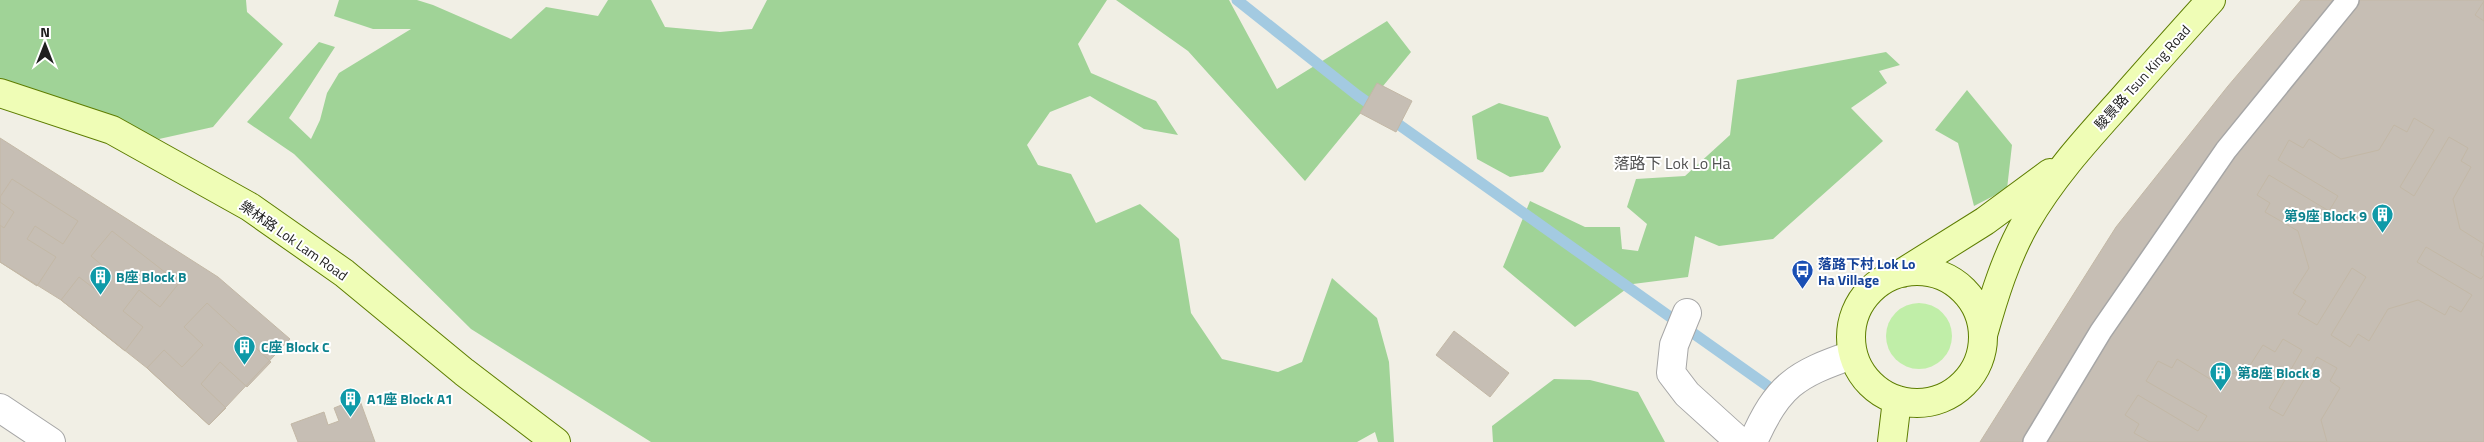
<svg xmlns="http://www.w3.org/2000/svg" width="2484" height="442" viewBox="0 0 2484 442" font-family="'Titillium Web','Noto Sans TC',sans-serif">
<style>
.grass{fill:#c0eea8}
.forest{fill:#a0d397}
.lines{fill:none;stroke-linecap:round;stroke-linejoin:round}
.stream{stroke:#a3cae1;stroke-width:11}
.building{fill:#c6beb4;stroke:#c3b8a6}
.lane-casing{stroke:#a6a6a6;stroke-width:24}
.street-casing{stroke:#a6a6a6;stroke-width:30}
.secondary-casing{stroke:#5d7d00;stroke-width:30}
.lane{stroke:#fff;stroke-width:21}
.street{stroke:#fff;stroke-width:28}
.secondary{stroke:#effdb6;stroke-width:28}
.labels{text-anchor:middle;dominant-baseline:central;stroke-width:4;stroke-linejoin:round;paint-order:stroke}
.street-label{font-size:14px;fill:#1f1f1f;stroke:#fff}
.culture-label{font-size:14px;font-weight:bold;fill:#0d838f;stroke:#fff;text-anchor:start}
.transit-label{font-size:14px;font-weight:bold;fill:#164399;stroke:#fff;text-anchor:start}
.quarter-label{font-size:16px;fill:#525252;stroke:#fff}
</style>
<rect width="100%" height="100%" fill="#f1efe5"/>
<!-- grass -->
<path class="grass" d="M1886 336a33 33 0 1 1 66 0a33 33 0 1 1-66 0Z"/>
<!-- forest -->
<path class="forest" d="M0,0H246L247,12L283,44L213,127L159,139L0,88Z
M339,0H417L433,5L511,39L546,7L598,16L608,0H651L665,27L720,32L752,29L767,0H1107L1078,44L1091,73L1156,101L1178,135L1144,129L1090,96L1050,112L1027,145L1038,165L1071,174L1096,223L1140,204L1179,239L1191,313L1222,359L1278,372L1302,362L1332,278L1377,318L1389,362L1394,442H1378L1375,432L1357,442H651L471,329L294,154L247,122L319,42L335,47L289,118L311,139L320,120L327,93L339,73L411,29H373L334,16Z
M1116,0H1229L1277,89L1387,21L1411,52L1305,181L1188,51Z
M1886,52L1900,65L1879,71L1887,83L1851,108L1883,141L1773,239L1719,246L1695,236L1688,277L1633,284L1575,327L1503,267L1530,201L1585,227H1620L1622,249L1638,251L1647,224L1627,207L1636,179L1685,176L1730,135L1737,80Z
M1967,90L2012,145L2007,189L1974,206L1958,143L1935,130Z
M1499,103L1548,117L1561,147L1543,172L1510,177L1477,159L1472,116Z
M1554,379L1590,380L1638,392L1665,442H1493L1492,426Z"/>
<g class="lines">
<!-- stream -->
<path class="stream" d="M1237,0L1357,95L1779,394"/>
</g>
<!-- building -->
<path class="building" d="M2301,0H2484V442H1980L2116,227L2228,86Z
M2484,1V21L2475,15Z
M1377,83L1412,101L1396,132L1360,113Z
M2414,118L2434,130L2400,187L2414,196L2449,137L2468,148L2461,161L2471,167L2453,199L2460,229L2484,244L2481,255L2484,257V275L2481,279L2426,247L2417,262L2472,295L2461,312L2450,306L2445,315L2418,300L2388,309L2369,341L2358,334L2350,347L2331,335L2366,277L2352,268L2317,325L2298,314L2306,301L2293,293L2309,268L2298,231L2265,212L2270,203L2257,195L2269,175L2329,211L2338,196L2278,160L2289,140L2303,148L2309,139L2341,159L2379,150L2394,125L2407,132Z
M0,138L218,277L290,339L209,425L147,368L61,300L0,262Z
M12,179L78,221L63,244L35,226L27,239L56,257L37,286L0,262V225L4,228L14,212L0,202V197Z
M112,231L179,283L160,307L139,290L123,311L143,327L125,351L61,300L79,277L96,290L110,272L91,256Z
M207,303L271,362L247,387L220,362L201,384L226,408L209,425L147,368L164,350L182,367L203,345L184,327Z
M1454,331L1509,373L1490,397L1436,355Z
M2283,339L2302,350L2269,408L2283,416L2317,357L2337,368L2330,381L2340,388L2321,420L2327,442H2150L2134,433L2139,424L2125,415L2138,395L2198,431L2207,416L2146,381L2158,361L2172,368L2177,359L2210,379L2247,370L2263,345L2275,352Z
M359,398L375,442H298L291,424L324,412L328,425L339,421L334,408Z"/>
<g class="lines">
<defs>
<path id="lane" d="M2034,442L2101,331L2226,150L2348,0"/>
<path id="street" d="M1687,313L1674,345L1671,373L1687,394L1740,442
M0,408L51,442
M1753,442C1777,386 1796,374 1852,355"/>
<path id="secondary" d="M0,93L112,130L250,207L344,273L464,372L556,442
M1851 337a66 66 0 1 1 132 0a66 66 0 1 1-132 0Z
M1902,273L1985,221L2050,173
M1983,335C1994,296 2006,257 2026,222C2052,177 2086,140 2120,102C2150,68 2180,34 2211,0
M1892,442L1897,400"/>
</defs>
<!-- lane casing -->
<use href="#lane" class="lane-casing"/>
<!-- street casing -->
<use href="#street" class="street-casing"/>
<!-- secondary casing -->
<use href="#secondary" class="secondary-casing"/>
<!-- lane -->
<use href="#lane" class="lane"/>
<!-- street -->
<use href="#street" class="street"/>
<!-- secondary -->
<use href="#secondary" class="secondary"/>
</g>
<!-- icons -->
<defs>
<symbol id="building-pin" viewBox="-11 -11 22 30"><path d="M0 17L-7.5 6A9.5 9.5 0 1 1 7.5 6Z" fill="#0f9aa8" stroke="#fff"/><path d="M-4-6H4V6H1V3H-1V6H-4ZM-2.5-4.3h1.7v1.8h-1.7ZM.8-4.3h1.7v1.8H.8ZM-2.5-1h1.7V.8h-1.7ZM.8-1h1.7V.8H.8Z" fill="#fff"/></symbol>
<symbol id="bus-pin" viewBox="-11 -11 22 30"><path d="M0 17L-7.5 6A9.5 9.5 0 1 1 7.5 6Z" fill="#1a4fb4" stroke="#fff"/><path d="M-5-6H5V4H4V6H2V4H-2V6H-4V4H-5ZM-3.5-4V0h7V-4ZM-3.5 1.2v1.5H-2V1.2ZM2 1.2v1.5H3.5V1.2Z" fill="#fff"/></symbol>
</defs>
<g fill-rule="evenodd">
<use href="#building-pin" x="2370" y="202" width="25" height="34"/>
<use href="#bus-pin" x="1790" y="258" width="25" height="34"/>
<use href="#building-pin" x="88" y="264" width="25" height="34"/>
<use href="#building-pin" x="232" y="334" width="25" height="34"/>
<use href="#building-pin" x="2208" y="360" width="25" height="34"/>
<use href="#building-pin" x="338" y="386" width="25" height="34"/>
</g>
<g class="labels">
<!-- street labels -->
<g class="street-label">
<text transform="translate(2142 77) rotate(-48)">駿景路 Tsun King Road</text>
<text transform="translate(294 240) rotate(35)">樂林路 Lok Lam Road</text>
</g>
<!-- culture labels -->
<g class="culture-label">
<text x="2367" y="215" text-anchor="end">第9座 Block 9</text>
<text x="116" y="276">B座 Block B</text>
<text x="261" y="346">C座 Block C</text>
<text x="2237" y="372">第8座 Block 8</text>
<text x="367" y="398">A1座 Block A1</text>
</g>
<!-- transit labels -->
<g class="transit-label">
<text x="1818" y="263">落路下村 Lok Lo<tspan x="1818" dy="16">Ha Village</tspan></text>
</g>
<!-- quarter labels -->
<g class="quarter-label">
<text x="1672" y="163">落路下 Lok Lo Ha</text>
</g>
</g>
<!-- north arrow -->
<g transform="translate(45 45)" stroke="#ffffff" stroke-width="4" paint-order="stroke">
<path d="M0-4L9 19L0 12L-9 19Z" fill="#1f1f1f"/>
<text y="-8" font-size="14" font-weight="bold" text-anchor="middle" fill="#1f1f1f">N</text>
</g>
</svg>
